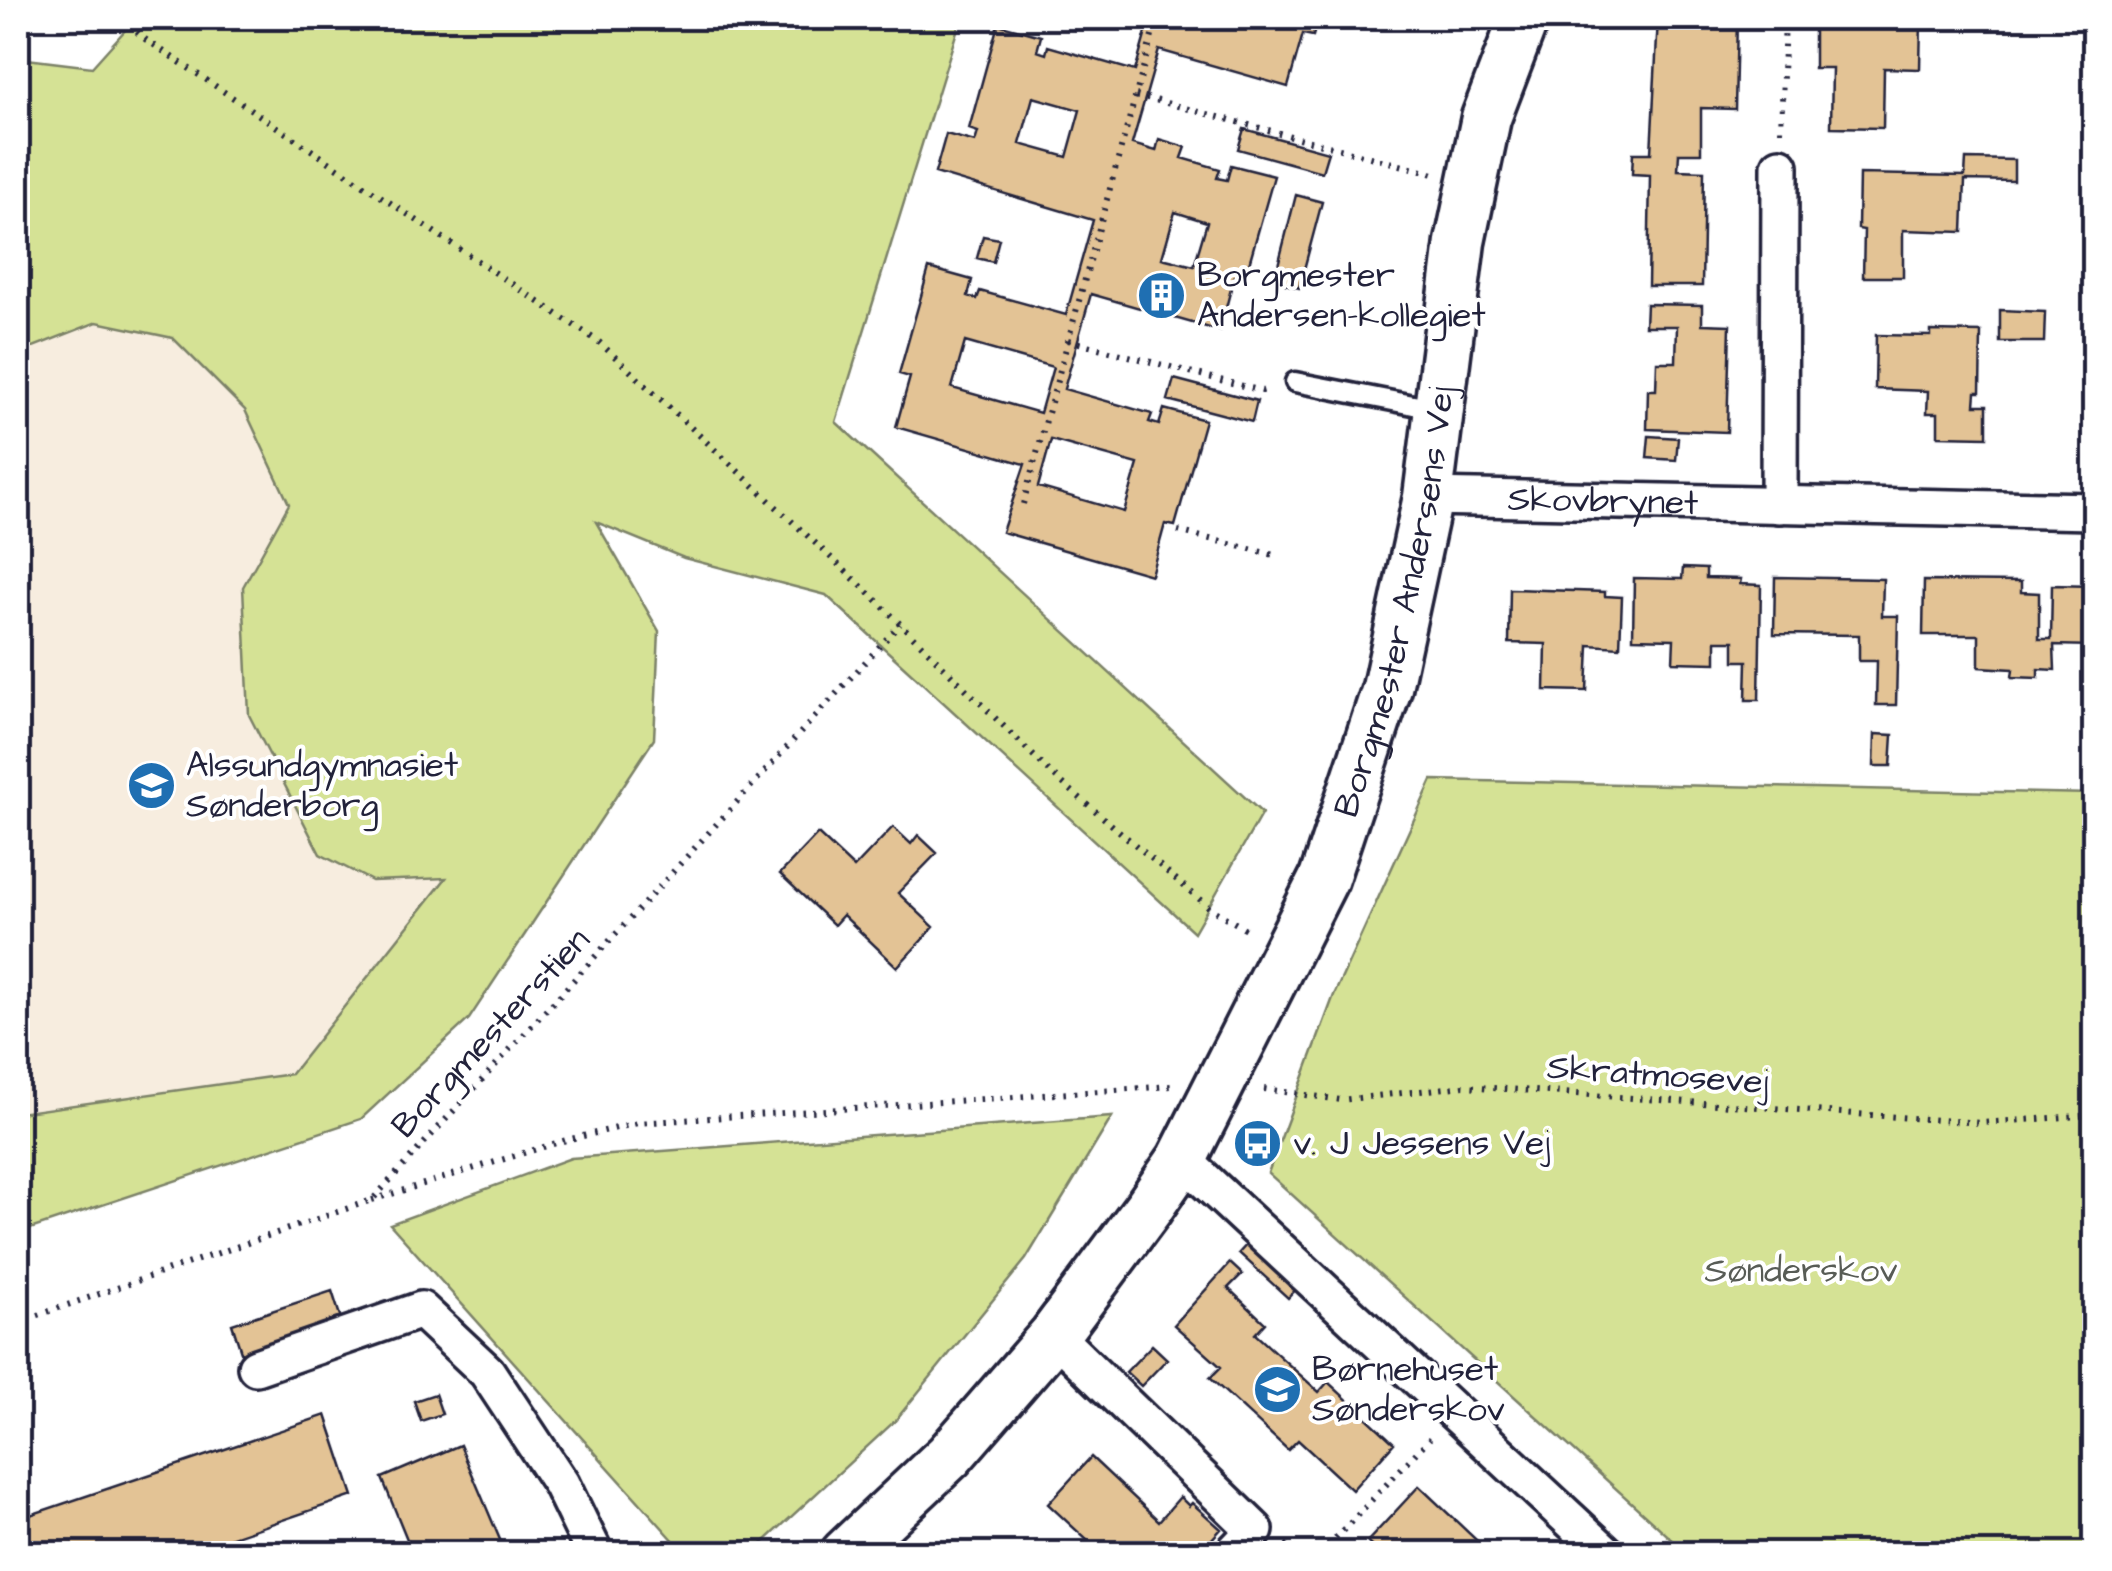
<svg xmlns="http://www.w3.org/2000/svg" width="2112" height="1571" viewBox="0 0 2112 1571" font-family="'Architects Daughter',sans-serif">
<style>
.built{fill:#f7eddf}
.green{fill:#d5e295;stroke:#7c8268;stroke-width:2.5}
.building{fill:#e3c395;stroke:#22223b;stroke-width:2.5;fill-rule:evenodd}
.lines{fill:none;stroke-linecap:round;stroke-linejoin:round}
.lane-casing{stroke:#22223b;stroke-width:25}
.street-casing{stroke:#22223b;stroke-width:42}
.secondary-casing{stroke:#22223b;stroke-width:55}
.path{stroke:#22223b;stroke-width:6;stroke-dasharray:2.5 8;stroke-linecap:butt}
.lane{stroke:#fff;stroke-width:18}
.street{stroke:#fff;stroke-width:35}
.secondary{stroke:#fff;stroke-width:48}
.labels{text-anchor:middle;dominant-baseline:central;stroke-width:8;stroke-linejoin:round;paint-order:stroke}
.poi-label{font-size:35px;fill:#22223b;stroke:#fff;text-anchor:start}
.street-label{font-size:35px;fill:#22223b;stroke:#fff}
.park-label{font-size:35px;fill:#585c56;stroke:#fff}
</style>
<rect width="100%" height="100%" fill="#fff"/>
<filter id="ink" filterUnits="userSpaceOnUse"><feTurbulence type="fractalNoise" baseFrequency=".01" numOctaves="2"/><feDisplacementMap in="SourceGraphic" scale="20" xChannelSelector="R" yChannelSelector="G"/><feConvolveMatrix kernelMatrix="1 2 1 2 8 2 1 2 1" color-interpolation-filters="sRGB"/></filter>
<g filter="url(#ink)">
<!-- built -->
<path class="built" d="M97,322L173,338L245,410L289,504L243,587L372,881L447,877L291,1074L18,1113V353Z"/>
<!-- green -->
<path class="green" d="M136,18H961L836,422L1262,813L1194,932L826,595L684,558L596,522L659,631L654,739L469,1019L361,1119L18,1233V1113L291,1074L446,878L372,881L320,854L249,715L243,587L289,504L245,410L173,338L97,322L18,353V58L92,67Z
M1432,780L2094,794V1553H1687L1268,1173L1334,995Z
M1112,1117L1026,1259L895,1421L752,1553H685L390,1224L571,1158Z"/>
<!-- building -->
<path class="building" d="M1150,18H1242L1262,23L1263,18H1318L1313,36L1303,34L1288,87L1159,50L1132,144L1156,151L1159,139L1186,147L1182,158L1220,169L1217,178L1227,180L1231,165L1274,176L1244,281L1234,277L1220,331L1091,294L1064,389L1152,414L1149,422L1159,425L1164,409L1205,420L1175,526L1165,524L1151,575L1002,532L1025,464L896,427L910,377L899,374L929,268L972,280L968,296L977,299L980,291L1066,315L1093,220L935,173L946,134L975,142L978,132L969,129L998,24L1041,36L1037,51L1046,54L1048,46L1135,71ZM1033,97L1080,110L1067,157L1020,144ZM1175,212L1207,222L1194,266L1162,258ZM965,342L1053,367L1040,413L952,388ZM1051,440L1138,464L1124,512L1038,487Z
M1658,18H1737L1735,109L1701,108V153H1679L1678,170L1704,171L1702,286H1648L1650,175L1632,174L1633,153H1651Z
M1814,18L1921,19L1920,69L1884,68L1883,128L1831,127L1832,68H1814Z
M1244,129L1328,152L1322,172L1238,149Z
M1966,159L2014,160V181L1965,180L1963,232L1903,230V277H1863L1864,230L1858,229L1859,174L1965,176Z
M1296,195L1322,202L1299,288L1274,281Z
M983,236L999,239L993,262L977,258Z
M1646,304L1702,305V324L1730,325L1727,432L1647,429L1648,390H1656L1657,362H1676L1677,326H1645Z
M2000,310L2045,312L2044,342H2000Z
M1931,331L1981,332L1980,392H1976L1975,405H1987V437L1938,436V413H1927L1928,391L1875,389L1876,335L1931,336Z
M1174,379L1257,401L1252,422L1168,400Z
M1649,436L1678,438L1676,460L1647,458Z
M1683,568L1706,569V578L1741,579L1740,584L1761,585L1759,700H1746L1747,661H1734V641H1716V663L1673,662L1674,639L1633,638L1634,578L1682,579Z
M1775,577L1883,579L1882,616H1898L1896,705H1876L1877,661H1859V635L1774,634Z
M1924,581L2021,582V592L2039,593V639H2051L2052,585L2094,586V646L2054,645L2055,670L2038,669V678L2012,677L2013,669L1979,667V635H1923Z
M1510,589L1605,592V596L1622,597L1620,647L1589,645L1587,691L1545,690L1546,644L1509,643Z
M1875,734L1893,735L1891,766H1874Z
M893,827L911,844L918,835L937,853L898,893L934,927L897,967L843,915L834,925L780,874L818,834L854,868Z
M1249,1242L1298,1287L1288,1298L1239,1253Z
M1230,1263L1242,1274L1228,1288L1265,1323L1255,1334L1319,1392L1328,1382L1394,1443L1352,1490L1298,1440L1288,1450L1210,1378L1221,1367L1174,1325Z
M332,1291L342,1322L242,1355L232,1324Z
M1152,1345L1167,1359L1141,1386L1126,1372Z
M435,1394L442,1414L421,1421L414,1401Z
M326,1415L353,1496L183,1554H29L18,1519Z
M460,1445L506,1554H413L382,1478Z
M1091,1457L1159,1521L1180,1497L1189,1506L1192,1503L1221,1529L1198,1554H1169L1160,1545L1153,1554H1102L1048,1504Z
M1419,1486L1491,1554H1379L1367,1542Z"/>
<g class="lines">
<defs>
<path id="lane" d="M1295,382L1439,410"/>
<g id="street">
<path id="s1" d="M1428,497L2094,511"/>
<path d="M1779,505L1780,166"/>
<path d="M1182,1159L1607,1554"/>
<path d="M1054,1335L1255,1530L1232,1554"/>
<path d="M256,1367L421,1310L487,1372L561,1484L595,1554"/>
</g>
<g id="secondary">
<path id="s2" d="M845,1554L949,1456L1054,1335L1149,1207L1182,1159L1324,878L1387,688L1428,497L1460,242L1486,118L1524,18"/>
</g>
</defs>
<!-- lane casing -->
<use href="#lane" class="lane-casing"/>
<!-- street casing -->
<use href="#street" class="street-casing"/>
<!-- secondary casing -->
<use href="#secondary" class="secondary-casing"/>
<!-- path -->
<path class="path" d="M121,18L145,39L599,342L869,593L1053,775L1211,909L1251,932
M1136,95L1434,174
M1781,131L1785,18
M1068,340L1262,391L1270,389
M1023,504L1157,18
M1178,531L1274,555
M1264,1089L1341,1100L1464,1086L1982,1123L2094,1115
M372,1200L566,1140L638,1123L1172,1086
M18,1322L372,1200L900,624
M1285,1544L1306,1554
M1321,1554L1430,1438"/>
<!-- lane -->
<use href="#lane" class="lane"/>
<!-- street -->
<use href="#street" class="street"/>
<!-- secondary -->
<use href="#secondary" class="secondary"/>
</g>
</g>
<!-- icons -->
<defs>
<symbol id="building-disc" viewBox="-11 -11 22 22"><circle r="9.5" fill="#1f6fb2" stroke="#fff"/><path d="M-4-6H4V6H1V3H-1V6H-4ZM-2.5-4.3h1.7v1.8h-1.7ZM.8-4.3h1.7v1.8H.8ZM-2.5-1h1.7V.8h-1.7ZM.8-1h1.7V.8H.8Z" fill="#fff"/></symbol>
<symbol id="school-disc" viewBox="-11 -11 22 22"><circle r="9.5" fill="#1f6fb2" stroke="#fff"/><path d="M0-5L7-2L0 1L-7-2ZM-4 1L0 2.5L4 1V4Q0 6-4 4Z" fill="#fff"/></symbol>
<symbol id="bus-disc" viewBox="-11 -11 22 22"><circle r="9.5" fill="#1f6fb2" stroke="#fff"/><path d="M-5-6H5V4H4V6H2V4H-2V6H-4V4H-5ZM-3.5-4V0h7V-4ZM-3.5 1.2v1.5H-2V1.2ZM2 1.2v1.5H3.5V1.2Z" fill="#fff"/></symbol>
</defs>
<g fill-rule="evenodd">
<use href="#building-disc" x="1134" y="268" width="55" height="55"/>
<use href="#school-disc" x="124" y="758" width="55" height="55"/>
<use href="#bus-disc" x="1230" y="1116" width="55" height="55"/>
<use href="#school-disc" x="1250" y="1362" width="55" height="55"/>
</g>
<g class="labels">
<!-- poi labels -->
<g class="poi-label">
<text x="1197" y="275">Borgmester<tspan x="1197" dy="40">Andersen-kollegiet</tspan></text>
<text x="186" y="765">Alssundgymnasiet<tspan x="186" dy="40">Sønderborg</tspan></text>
<text x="1293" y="1143">v. J Jessens Vej</text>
<text x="1312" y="1369">Børnehuset<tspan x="1312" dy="40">Sønderskov</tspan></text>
</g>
<!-- street labels -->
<g class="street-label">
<text stroke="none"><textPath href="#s1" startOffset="175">Skovbrynet</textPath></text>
<text stroke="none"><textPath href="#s2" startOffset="1122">Borgmester Andersens Vej</textPath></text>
<text transform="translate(491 1033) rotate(-47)">Borgmesterstien</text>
<text transform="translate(1658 1075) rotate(4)">Skratmosevej</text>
</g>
<!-- park labels -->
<g class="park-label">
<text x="1801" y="1270">Sønderskov</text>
</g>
</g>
<!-- margin -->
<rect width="2112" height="1571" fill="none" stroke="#fff" stroke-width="60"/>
<rect x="30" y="30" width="2052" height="1511" fill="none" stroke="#22223b" stroke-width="4" filter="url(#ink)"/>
</svg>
